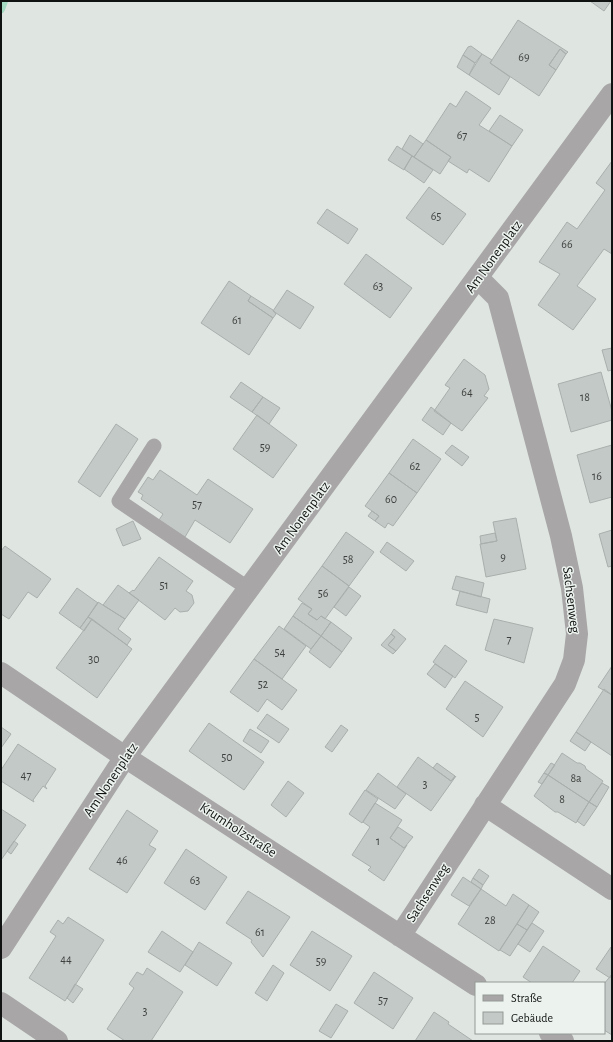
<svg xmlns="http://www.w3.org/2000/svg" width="613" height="1042" viewBox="0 0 613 1042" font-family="'Alegreya Sans',sans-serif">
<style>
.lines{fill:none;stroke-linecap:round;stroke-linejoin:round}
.stream{stroke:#a3dac1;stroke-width:8}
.building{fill:#c3c9c6;stroke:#a8afac}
.lane{stroke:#a9a6a7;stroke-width:15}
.street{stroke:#a9a6a7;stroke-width:22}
.labels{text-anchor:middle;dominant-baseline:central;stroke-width:3;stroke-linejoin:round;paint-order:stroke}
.number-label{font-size:12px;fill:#3d403e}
.street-label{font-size:14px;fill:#101211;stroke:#ecf3ef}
</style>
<rect width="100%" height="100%" fill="#dfe6e2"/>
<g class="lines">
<!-- stream -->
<path class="stream" d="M1,9L4,1"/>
</g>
<!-- building -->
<path class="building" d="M590,1H611L604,11Z
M518,20L568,52L566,54L560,49L549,65L556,70L539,96L490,63Z
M471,46L482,54L475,63L463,55L468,47Z
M560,49L566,54L556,70L549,65Z
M482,54L492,60L490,63L510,77L499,95L469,75Z
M463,55L475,63L469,75L457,67Z
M466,91L491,108L479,125L512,146L489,182L469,169L467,173L448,161L451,157L426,140L450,103L456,107Z
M500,115L523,130L512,146L489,131Z
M410,135L423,144L414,157L402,149Z
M426,140L451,157L440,174L414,157Z
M397,146L412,156L404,170L388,160Z
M412,156L433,170L424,183L404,169Z
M612,161V254L604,249L577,286L596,299L573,330L538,305L560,274L539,262L567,222L577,229L605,190L596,183Z
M429,187L466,214L443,245L406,218Z
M327,209L358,229L348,244L317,223Z
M366,254L412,288L390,318L344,284Z
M229,281L251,296L248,301L273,318L249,355L201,323Z
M287,290L314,307L300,329L273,311Z
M251,296L273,310L276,314L273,318L248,301Z
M612,348V370L608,371L602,350Z
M464,359L485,375L489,389L484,396L488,398L462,431L434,411L450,388L445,385Z
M601,372L612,411V420L571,432L558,384Z
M241,382L263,397L252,412L230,397Z
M263,397L280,408L269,424L252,412Z
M431,407L451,423L443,435L422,420Z
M257,415L297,445L273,478L233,449Z
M116,424L138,439L100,497L78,482Z
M413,439L441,459L417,493L389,473Z
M452,445L469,457L462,466L445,453Z
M612,445V497L590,503L577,455Z
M160,470L197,495L208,479L253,509L230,543L195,520L185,537L159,520L163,514L141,499L143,495L138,492L148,477L153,480Z
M389,473L417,493L393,526L388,523L385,528L375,521L379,516L365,506Z
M372,511L379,516L375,521L368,516Z
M516,518L526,569L486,577L480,544L497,541L493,522Z
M133,521L141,539L123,546L116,529Z
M612,530V566L608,567L599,534Z
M346,532L374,552L349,586L322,566Z
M495,533L497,541L481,544L480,536Z
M387,542L414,561L406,571L380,552Z
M5,546L51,579L37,598L28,592L9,619L1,614V551Z
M159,557L193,581L186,591L192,595L194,603L188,611L180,612L175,608L165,620L129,593L133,590L134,591Z
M322,566L349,586L325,619L321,616L317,620L308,614L312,609L298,599Z
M456,576L484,583L481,597L452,589Z
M118,585L139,600L125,619L103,605Z
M349,587L361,596L346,616L334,607Z
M77,588L98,603L80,628L59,613Z
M460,591L490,599L487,613L456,605Z
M98,602L125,619L118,629L131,639L127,645L88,617Z
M302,603L312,609L308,614L317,620L321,616L331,622L321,636L293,616Z
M293,616L321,636L311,649L284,629Z
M88,617L92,619L84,631L80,628Z
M92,619L132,649L97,698L56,668Z
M494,619L533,628L524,663L485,650Z
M331,622L352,638L342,652L321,636Z
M279,626L306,646L282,679L254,659Z
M394,629L406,639L396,651L388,645L395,637L391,634Z
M391,634L395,637L388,645L396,651L393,654L381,645Z
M321,636L342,652L330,668L309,652Z
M445,645L467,661L455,678L433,662Z
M254,659L297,690L282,710L267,699L258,712L230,692Z
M435,664L453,676L445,688L427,674Z
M612,666V695L598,687Z
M465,681L503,707L483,737L446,709Z
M604,689L612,695V756L576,732Z
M267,714L289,729L279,743L257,728Z
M209,723L264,762L244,790L189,751Z
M341,725L348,730L332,752L325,747Z
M1,727L11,734L1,748Z
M250,729L269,741L261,753L243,741Z
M576,732L591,742L585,751L570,741Z
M18,744L56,769L45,786L47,789L43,786L33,800L34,802L1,781V770Z
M562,753L577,763H580L585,766L586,769L603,781L589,802L548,775Z
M418,757L451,781L456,776L431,811L397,787Z
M437,763L455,776L451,781L433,768Z
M551,763L555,765L548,775L544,773Z
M378,773L406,794L395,809L366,790Z
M544,773L548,775L542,784L538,782Z
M548,775L589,802L576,823L558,812H555L534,796Z
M288,781L304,793L286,817L271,805Z
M602,783L609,787L597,807L589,802Z
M365,790L378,799L362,823L349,814Z
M589,802L597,807L584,826L577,821Z
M375,803L402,820L390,838L404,848L407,845L384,881L368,870L371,867L352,855L370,827L363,822Z
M1,809L26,825L1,860Z
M127,810L158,831L149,845L156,849L127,893L89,869Z
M398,827L413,837L404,848L390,838Z
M14,841L18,844L11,854L7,851Z
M186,849L227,877L205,910L164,883Z
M479,869L489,876L483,885L473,878Z
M463,877L481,889L469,906L451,895Z
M473,878L483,885L481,889L471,882Z
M481,889L506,906L513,894L529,905L499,951L458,924Z
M248,891L290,917L263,957L251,942L252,940L226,923Z
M529,905L539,912L527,930L517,924Z
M68,917L104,940L65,1001L29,978L56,936L50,932L58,920L63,924Z
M532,923L544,931L530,952L518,944Z
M517,924L527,930L510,956L500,950Z
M162,931L193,952L180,972L148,952Z
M312,931L352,956L330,991L290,965Z
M199,942L232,963L217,986L185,965Z
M543,946L580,971L572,983H532L523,977Z
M611,947L612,974L610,978L596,969Z
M273,965L284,973L267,1001L255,993Z
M147,968L183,992L151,1041H125L107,1029L134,988L129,984L137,972L143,975Z
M374,972L413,998L393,1029L354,1003Z
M612,974V1035L604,1030V984Z
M75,984L83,989L73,1003L67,998Z
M336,1004L348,1011L331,1038L319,1031Z
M434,1012L449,1022L448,1024L473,1041H415Z"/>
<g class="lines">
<!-- lane -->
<path class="lane" d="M154,446L119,501L249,589"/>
<!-- street -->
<path class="street" d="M1,673L125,757L476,985
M485,805L612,889
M400,936L565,684L574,660L577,634L572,588L561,536L498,298L478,278
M1,948L125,757L612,94
M1,1003L57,1041
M550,1033L563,1041"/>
</g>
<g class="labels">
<!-- number labels -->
<g class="number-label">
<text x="524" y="57">69</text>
<text x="462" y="135">67</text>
<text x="436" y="216">65</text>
<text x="567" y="244">66</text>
<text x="378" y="286">63</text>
<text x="237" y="320">61</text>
<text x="467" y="392">64</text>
<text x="585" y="397">18</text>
<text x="265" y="447">59</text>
<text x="415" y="466">62</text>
<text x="597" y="476">16</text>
<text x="391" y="499">60</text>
<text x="197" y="504">57</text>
<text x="503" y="557">9</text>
<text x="348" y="559">58</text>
<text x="164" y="585">51</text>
<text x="323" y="593">56</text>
<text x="509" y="639">7</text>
<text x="280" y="652">54</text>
<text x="94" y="659">30</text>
<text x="263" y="684">52</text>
<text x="477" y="717">5</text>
<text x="227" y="757">50</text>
<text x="26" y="775">47</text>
<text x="576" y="778">8a</text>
<text x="425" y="784">3</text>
<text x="562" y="799">8</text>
<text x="378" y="841">1</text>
<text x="122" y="860">46</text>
<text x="195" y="880">63</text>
<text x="490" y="920">28</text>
<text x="260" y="932">61</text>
<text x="66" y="959">44</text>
<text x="321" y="961">59</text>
<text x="383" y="1000">57</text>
<text x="145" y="1011">3</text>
</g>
<!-- street labels -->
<g class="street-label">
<text transform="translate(494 257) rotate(-54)">Am Nonenplatz</text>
<text transform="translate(302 518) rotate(-54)">Am Nonenplatz</text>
<text transform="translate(571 600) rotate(83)">Sachsenweg</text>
<text transform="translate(111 780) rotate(-56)">Am Nonenplatz</text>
<text transform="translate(238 830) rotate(33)">Krumholzstraße</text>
<text transform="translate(428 893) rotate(-57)">Sachsenweg</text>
</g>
</g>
<!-- border -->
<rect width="613" height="1042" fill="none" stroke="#101211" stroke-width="4"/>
<!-- legend -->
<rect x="475" y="982" width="130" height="52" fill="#ecf3ef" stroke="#949996"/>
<rect x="483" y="995" width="20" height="6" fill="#a9a6a7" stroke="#949996"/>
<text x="511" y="1002" font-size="12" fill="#101211">Straße</text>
<rect x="483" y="1012" width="20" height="12" fill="#c3c9c6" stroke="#949996"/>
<text x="511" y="1022" font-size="12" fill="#101211">Gebäude</text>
</svg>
